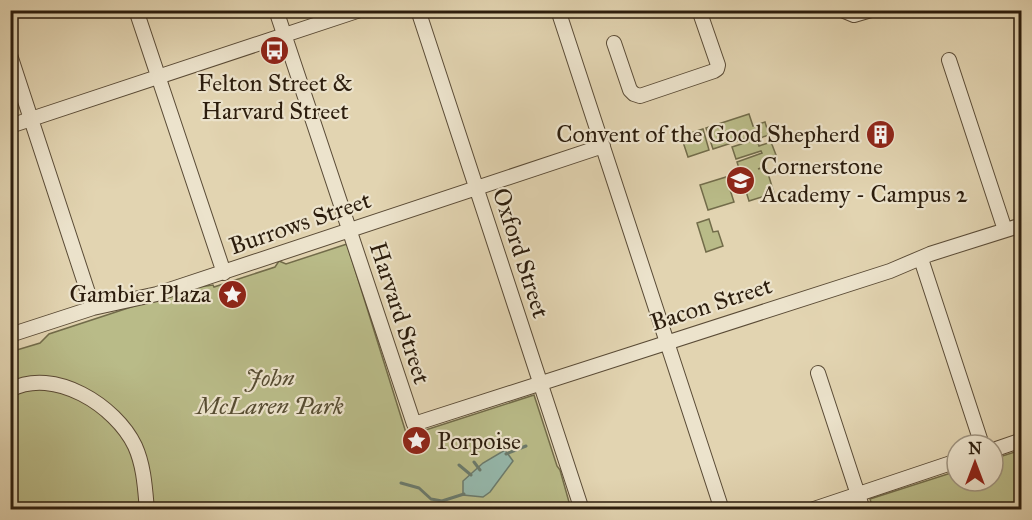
<svg xmlns="http://www.w3.org/2000/svg" width="1032" height="520" viewBox="0 0 1032 520" font-family="'IM FELL Great Primer',serif">
<style>
.green{fill:#b9bb88;stroke:#726c4a;stroke-width:1.5}
.water{fill:#95b8ac;stroke:#6b7a6c;stroke-width:1.5}
.lines{fill:none;stroke-linecap:round;stroke-linejoin:round}
.stream{stroke:#6b7a6c;stroke-width:3}
.minor-casing{stroke:#5a4b36;stroke-width:16}
.minor{stroke:#ece3cc;stroke-width:14}
.labels{text-anchor:middle;dominant-baseline:central;stroke-width:4.5;stroke-linejoin:round;paint-order:stroke}
.poi-label{font-size:24px;fill:#2c1d0d;stroke:#ece3cc;text-anchor:end}
.street-label{font-size:24px;fill:#2c1d0d;stroke:#ece3cc}
.park-label{font-size:24px;font-style:italic;fill:#564c32;stroke:#ece3cc}
</style>
<rect width="100%" height="100%" fill="#e2d4b1"/>
<filter id="stains"><feTurbulence type="fractalNoise" baseFrequency=".00333" numOctaves="4"/><feColorMatrix values="0 0 0 0 .2 0 0 0 0 .09 0 0 0 0 .02 0 0 0 .5 -.17"/></filter>
<radialGradient id="worn" r=".72"><stop offset=".6" stop-color="#630" stop-opacity="0"/><stop offset="1" stop-color="#630" stop-opacity=".3"/></radialGradient>
<!-- green -->
<path class="green" d="M749,114L753,126L765,122L769,135L757,139L759,146L771,142L776,155L764,159L766,166L758,169L766,167L774,193L749,201L737,162L762,153L761,151L736,159L732,147L757,139L756,135L713,149L706,128Z
M703,129L709,150L688,157L681,136Z
M726,177L734,202L708,210L700,185Z
M709,219L713,232L718,231L723,246L706,252L697,223Z
M347,244L407,436L534,395L557,466L560,470L571,509H11L10,352L40,343L49,334L186,289L213,285L214,287L275,267L279,261L286,264Z
M1021,450V509H873L870,499L957,471V481H993V459Z"/>
<!-- water -->
<path class="water" d="M505,450L513,461L490,492L483,497L463,495V481L483,463Z"/>
<g class="lines">
<!-- stream -->
<path class="stream" d="M506,454L526,446
M474,462L480,470
M459,465L471,475
M401,483L419,488L431,499L442,501L464,494"/>
<defs>
<path id="minor" d="M136,10L224,273
M276,10L414,424L890,271L930,254L1022,225
M418,10L582,510
M558,10L722,510
M842,10L854,15L871,10
M614,43L630,90L634,94L640,96L714,71L717,69L718,65L699,10
M10,55L93,308
M949,60L1005,230
M10,126L360,10
M921,259L982,445
M10,335L93,308L157,294L603,146
M818,373L863,510
M10,390C54,366 116,406 135,446C144,466 145,488 147,510
M993,450L1022,440
M811,510L957,461"/>
</defs>
<!-- minor casing -->
<use href="#minor" class="minor-casing"/>
<!-- minor -->
<use href="#minor" class="minor"/>
</g>
<!-- icons -->
<defs>
<symbol id="bus-disc" viewBox="-11 -11 22 22"><circle r="9.5" fill="#8f2418" stroke="#ece3cc"/><path d="M-5-6H5V4H4V6H2V4H-2V6H-4V4H-5ZM-3.5-4V0h7V-4ZM-3.5 1.2v1.5H-2V1.2ZM2 1.2v1.5H3.5V1.2Z" fill="#fff"/></symbol>
<symbol id="building-disc" viewBox="-11 -11 22 22"><circle r="9.5" fill="#8f2418" stroke="#ece3cc"/><path d="M-4-6H4V6H1V3H-1V6H-4ZM-2.5-4.3h1.7v1.8h-1.7ZM.8-4.3h1.7v1.8H.8ZM-2.5-1h1.7V.8h-1.7ZM.8-1h1.7V.8H.8Z" fill="#fff"/></symbol>
<symbol id="school-disc" viewBox="-11 -11 22 22"><circle r="9.5" fill="#8f2418" stroke="#ece3cc"/><path d="M0-5L7-2L0 1L-7-2ZM-4 1L0 2.5L4 1V4Q0 6-4 4Z" fill="#fff"/></symbol>
<symbol id="sight-disc" viewBox="-11 -11 22 22"><circle r="9.5" fill="#8f2418" stroke="#ece3cc"/><path d="M0-6L1.8-2.2L6-1.7L2.9 1.2L3.7 5.4L0 3.3L-3.7 5.4L-2.9 1.2L-6-1.7L-1.8-2.2Z" fill="#fff"/></symbol>
</defs>
<g fill-rule="evenodd">
<use href="#bus-disc" x="258" y="34" width="33" height="33"/>
<use href="#building-disc" x="864" y="118" width="33" height="33"/>
<use href="#school-disc" x="724" y="164" width="33" height="33"/>
<use href="#sight-disc" x="216" y="278" width="33" height="33"/>
<use href="#sight-disc" x="400" y="424" width="33" height="33"/>
</g>
<g class="labels">
<!-- poi labels -->
<g class="poi-label">
<text x="275" y="83" text-anchor="middle">Felton Street &amp;<tspan x="275" dy="28">Harvard Street</tspan></text>
<text x="860" y="134">Convent of the Good Shepherd</text>
<text x="761" y="166" text-anchor="start">Cornerstone<tspan x="761" dy="28">Academy - Campus 2</tspan></text>
<text x="211" y="294">Gambier Plaza</text>
<text x="437" y="441" text-anchor="start">Porpoise</text>
</g>
<!-- street labels -->
<g class="street-label">
<text transform="translate(300 223) rotate(-19)">Burrows Street</text>
<text transform="translate(521 253) rotate(72)">Oxford Street</text>
<text transform="translate(711 304) rotate(-18)">Bacon Street</text>
<text transform="translate(400 313) rotate(72)">Harvard Street</text>
</g>
<!-- park labels -->
<g class="park-label">
<text x="270" y="378">John<tspan x="270" dy="28">McLaren Park</tspan></text>
</g>
</g>
<!-- margin -->
<rect width="1032" height="520" fill="none" stroke="#e2d4b1" stroke-width="36"/>
<rect x="12" y="12" width="1008" height="496" fill="none" stroke="#2c1d0d" stroke-width="3"/>
<rect x="18" y="18" width="996" height="484" fill="none" stroke="#2c1d0d" stroke-width="1.5"/>
<!-- north arrow -->
<g transform="translate(975 463)"><circle r="28" fill="#ece3cc" stroke="#9f9480" stroke-width="1.5"/>
<path d="M0-4.5L10 22L0 15L-10 22Z" fill="#8f2418"/>
<text y="-9" font-size="16" font-weight="bold" text-anchor="middle" fill="#2c1d0d">N</text>
</g>
<rect width="100%" height="100%" filter="url(#stains)"/>
<rect width="100%" height="100%" fill="url(#worn)"/>
</svg>
